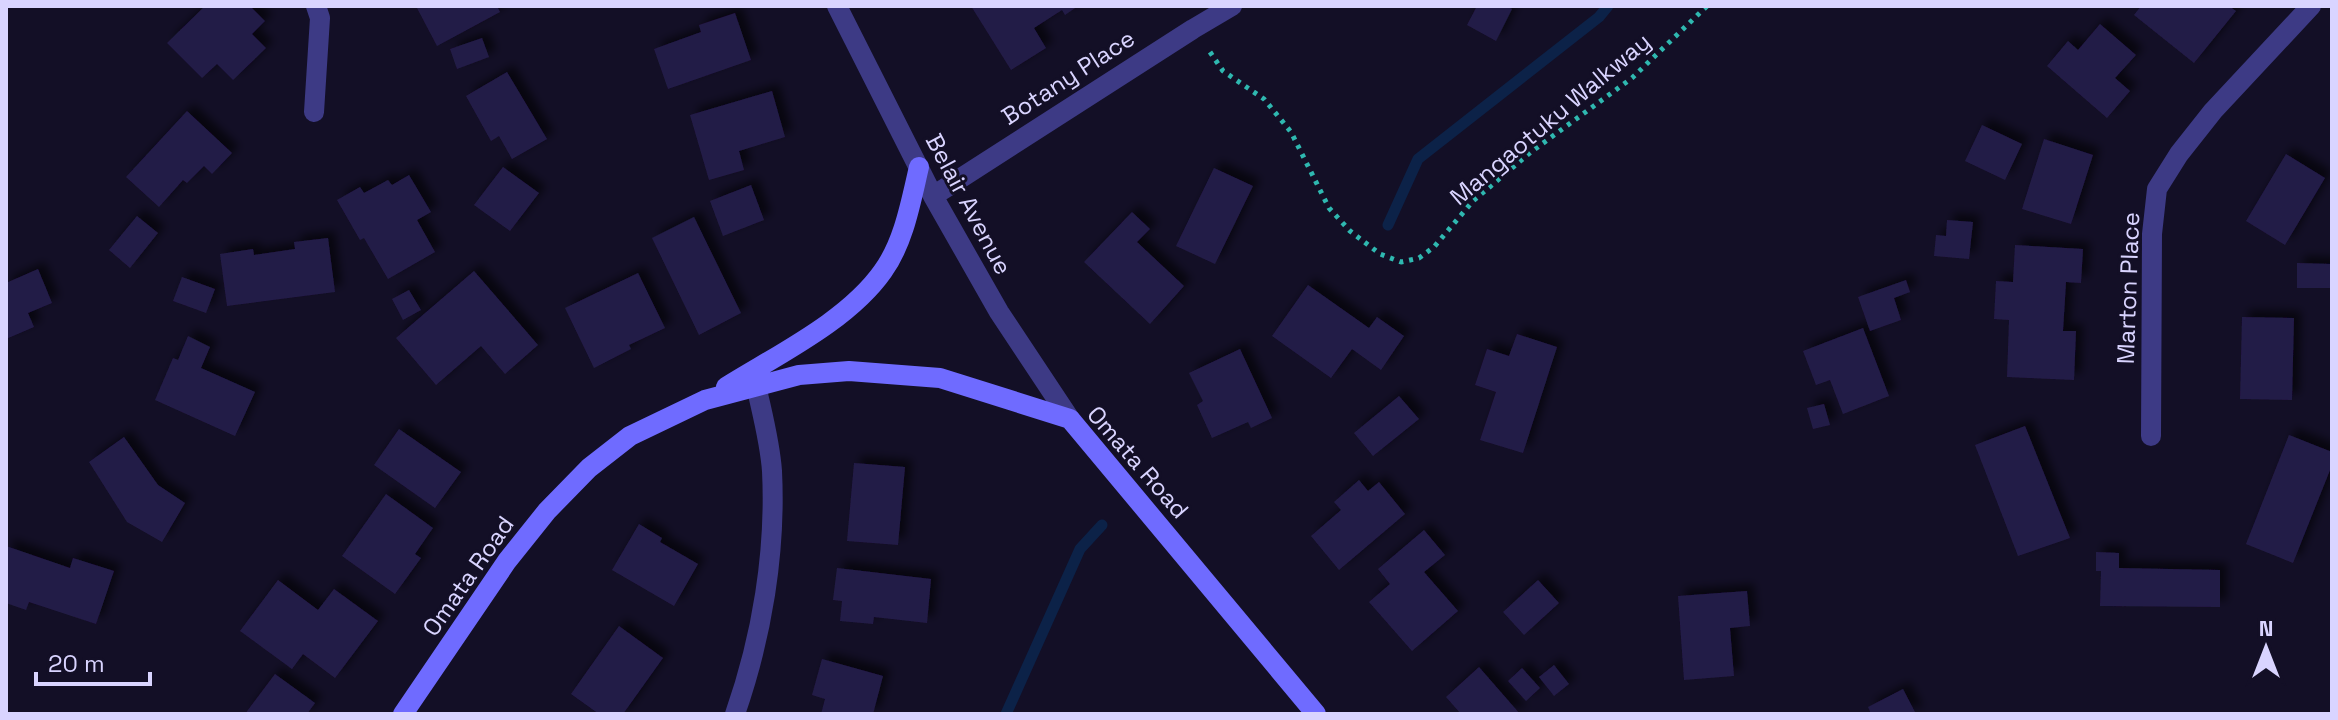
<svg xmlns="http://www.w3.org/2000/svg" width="2338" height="720" viewBox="0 0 2338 720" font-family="'Space Grotesk',sans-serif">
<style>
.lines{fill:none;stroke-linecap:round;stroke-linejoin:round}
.stream{stroke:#0c2248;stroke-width:11}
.building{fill:#241b47;filter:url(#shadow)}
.path{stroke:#2fb8b0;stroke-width:5;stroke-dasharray:4 6;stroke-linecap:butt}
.street{stroke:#3d3a85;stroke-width:20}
.secondary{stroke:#6f6bff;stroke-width:20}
.labels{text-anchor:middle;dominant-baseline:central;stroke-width:6;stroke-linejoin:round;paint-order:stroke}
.street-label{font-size:24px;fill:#d9d4ff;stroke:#130f26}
</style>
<defs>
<filter id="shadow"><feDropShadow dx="7" dy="-7" stdDeviation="4" flood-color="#0009"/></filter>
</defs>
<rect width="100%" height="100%" fill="#130f26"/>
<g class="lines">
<!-- stream -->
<path class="stream" d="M1388,225L1418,159L1599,17L1608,6
M1006,714L1080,549L1102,525"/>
</g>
<!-- building -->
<path class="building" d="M205,6H250L265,21L252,34L266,48L233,80L217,64L202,78L167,43Z
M421,6H497L500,12L437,46L417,8Z
M971,6H1078L1065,15L1062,10L1034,28L1046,48L1011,70Z
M1477,6H1505L1512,9L1496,41L1467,25Z
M2141,6H2229L2236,11L2194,63L2134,15Z
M735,13L751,60L668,89L654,49L701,32L699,25Z
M2100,24L2136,55L2115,78L2130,91L2107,118L2047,66L2068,41L2078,50Z
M482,38L489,57L457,69L450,49Z
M507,72L547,139L512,159L499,136L491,141L466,96Z
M772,91L785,137L739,151L744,170L709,180L690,115Z
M187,111L232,153L212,174L204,166L187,183L183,180L159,207L126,177Z
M1982,125L2022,144L2005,180L1965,161Z
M2044,139L2093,155L2071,224L2022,209Z
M2286,154L2325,178L2285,245L2246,221Z
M503,167L539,193L510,231L474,205Z
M1214,168L1253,186L1215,264L1176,246Z
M409,175L431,212L417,220L435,252L388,279L364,238L360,240L337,200L360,187L364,193L388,180L392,185Z
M751,185L764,220L723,236L710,201Z
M1132,212L1150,229L1137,242L1184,286L1150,324L1084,262Z
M137,216L158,233L130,268L109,250Z
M694,217L741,313L699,335L652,238Z
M1947,220L1973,222L1969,259L1934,256L1936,235L1946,236Z
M328,238L335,292L227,306L220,254L253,249L254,255L295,249L294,242Z
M2015,245L2083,249L2081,283L2066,282L2063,331H2076L2074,380L2007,377L2009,320L1994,319L1996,281L2013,282Z
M2297,263L2332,264V288H2297Z
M38,269L52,303L28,313L34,327L6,339V283Z
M474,271L538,345L505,374L481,346L436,385L396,338Z
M638,273L665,328L629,345L631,349L594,368L565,308Z
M182,277L215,289L206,313L173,301Z
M1906,280L1910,292L1894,298L1901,320L1870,331L1858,297Z
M1308,285L1369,328L1377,317L1404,336L1381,370L1352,349L1331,378L1272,336Z
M409,290L421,310L403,320L392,299Z
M2242,317L2294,318L2292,400L2240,399Z
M1863,328L1889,396L1843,414L1830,380L1816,385L1803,351Z
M1517,334L1557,347L1523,453L1480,440L1496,392L1475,385L1487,349L1509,356Z
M188,336L210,347L201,368L255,392L235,436L155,400L173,358L178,360Z
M1240,349L1272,418L1251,428L1248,422L1212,438L1197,405L1203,401L1189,373Z
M1399,396L1419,419L1373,456L1354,433Z
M1824,404L1830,425L1813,429L1807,408Z
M2025,426L2070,538L2018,556L1975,445Z
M399,429L461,472L435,508L374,465Z
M2289,435L2332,452V465L2293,563L2246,544Z
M124,437L158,485L185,503L162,542L127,522L89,462Z
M854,463L905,467L898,545L847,541Z
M1359,480L1368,491L1379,482L1405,514L1339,570L1311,536L1341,510L1334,502Z
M386,494L433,528L415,554L421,558L395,594L342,556Z
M639,524L662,538L660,542L698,564L674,606L612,570Z
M1424,530L1445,555L1424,572L1458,611L1412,651L1369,602L1390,584L1378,569Z
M6,546L70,568L73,558L114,571L96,624L29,602L26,610L6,603Z
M2096,552L2119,553V568L2220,570V607L2100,606L2101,571H2096Z
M837,568L931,579L927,623L874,617L873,624L840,621L842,601L833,600Z
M278,580L318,610L334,589L378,621L335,678L303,654L292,669L240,631Z
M1538,580L1559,603L1524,635L1503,612Z
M1747,591L1750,626L1730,628L1734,676L1684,680L1678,596Z
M619,626L663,658L623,714H599L571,694Z
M822,659L883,676L873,714H821L825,699L812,695Z
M1554,665L1569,684L1554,696L1539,677Z
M1479,667L1520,714H1461L1446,697Z
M1522,668L1540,688L1526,701L1508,681Z
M275,674L315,703L307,714H245Z
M1903,689L1916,714H1871L1868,707Z"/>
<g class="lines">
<!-- path -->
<path class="path" d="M1210,52L1223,71L1264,99L1291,132L1329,208L1350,231L1380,254L1401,262L1419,258L1434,247L1473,201L1531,152L1632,78L1707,6"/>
<!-- street -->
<path class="street" d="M837,6L933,196L999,312L1070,419
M314,112L320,18L316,6
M933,196L1193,29L1232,6
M2151,436L2152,234L2157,189L2179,154L2213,111L2311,6
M735,714C762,637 776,552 772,471C770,442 762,413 756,385"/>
<!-- secondary -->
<path class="secondary" d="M726,387C777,355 848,321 883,271C904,242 911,201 919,167
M403,714L507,561L547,511L589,468L630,436L705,400L799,375L849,371L940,378L1070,419L1316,714"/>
</g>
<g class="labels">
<!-- street labels -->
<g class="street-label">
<text transform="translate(1068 77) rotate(-33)">Botany Place</text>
<text transform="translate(1550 119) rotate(-40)">Mangaotuku Walkway</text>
<text transform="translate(969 204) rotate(62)">Belair Avenue</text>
<text transform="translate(2128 288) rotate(-88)">Marton Place</text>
<text transform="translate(1138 462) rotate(49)">Omata Road</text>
<text transform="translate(468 576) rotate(-55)">Omata Road</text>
</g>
</g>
<!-- border -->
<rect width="2338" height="720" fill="none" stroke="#d9d4ff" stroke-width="16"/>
<!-- north arrow -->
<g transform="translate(2266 648)" stroke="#130f26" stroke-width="6" paint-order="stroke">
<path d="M0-6L14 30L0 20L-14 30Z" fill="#d9d4ff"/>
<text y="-12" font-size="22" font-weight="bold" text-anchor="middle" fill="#d9d4ff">N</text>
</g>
<!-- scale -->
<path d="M36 672v12h114v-12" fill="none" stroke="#d9d4ff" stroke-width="4"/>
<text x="48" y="672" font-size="24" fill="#d9d4ff" stroke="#130f26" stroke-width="6" paint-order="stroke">20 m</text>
</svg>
